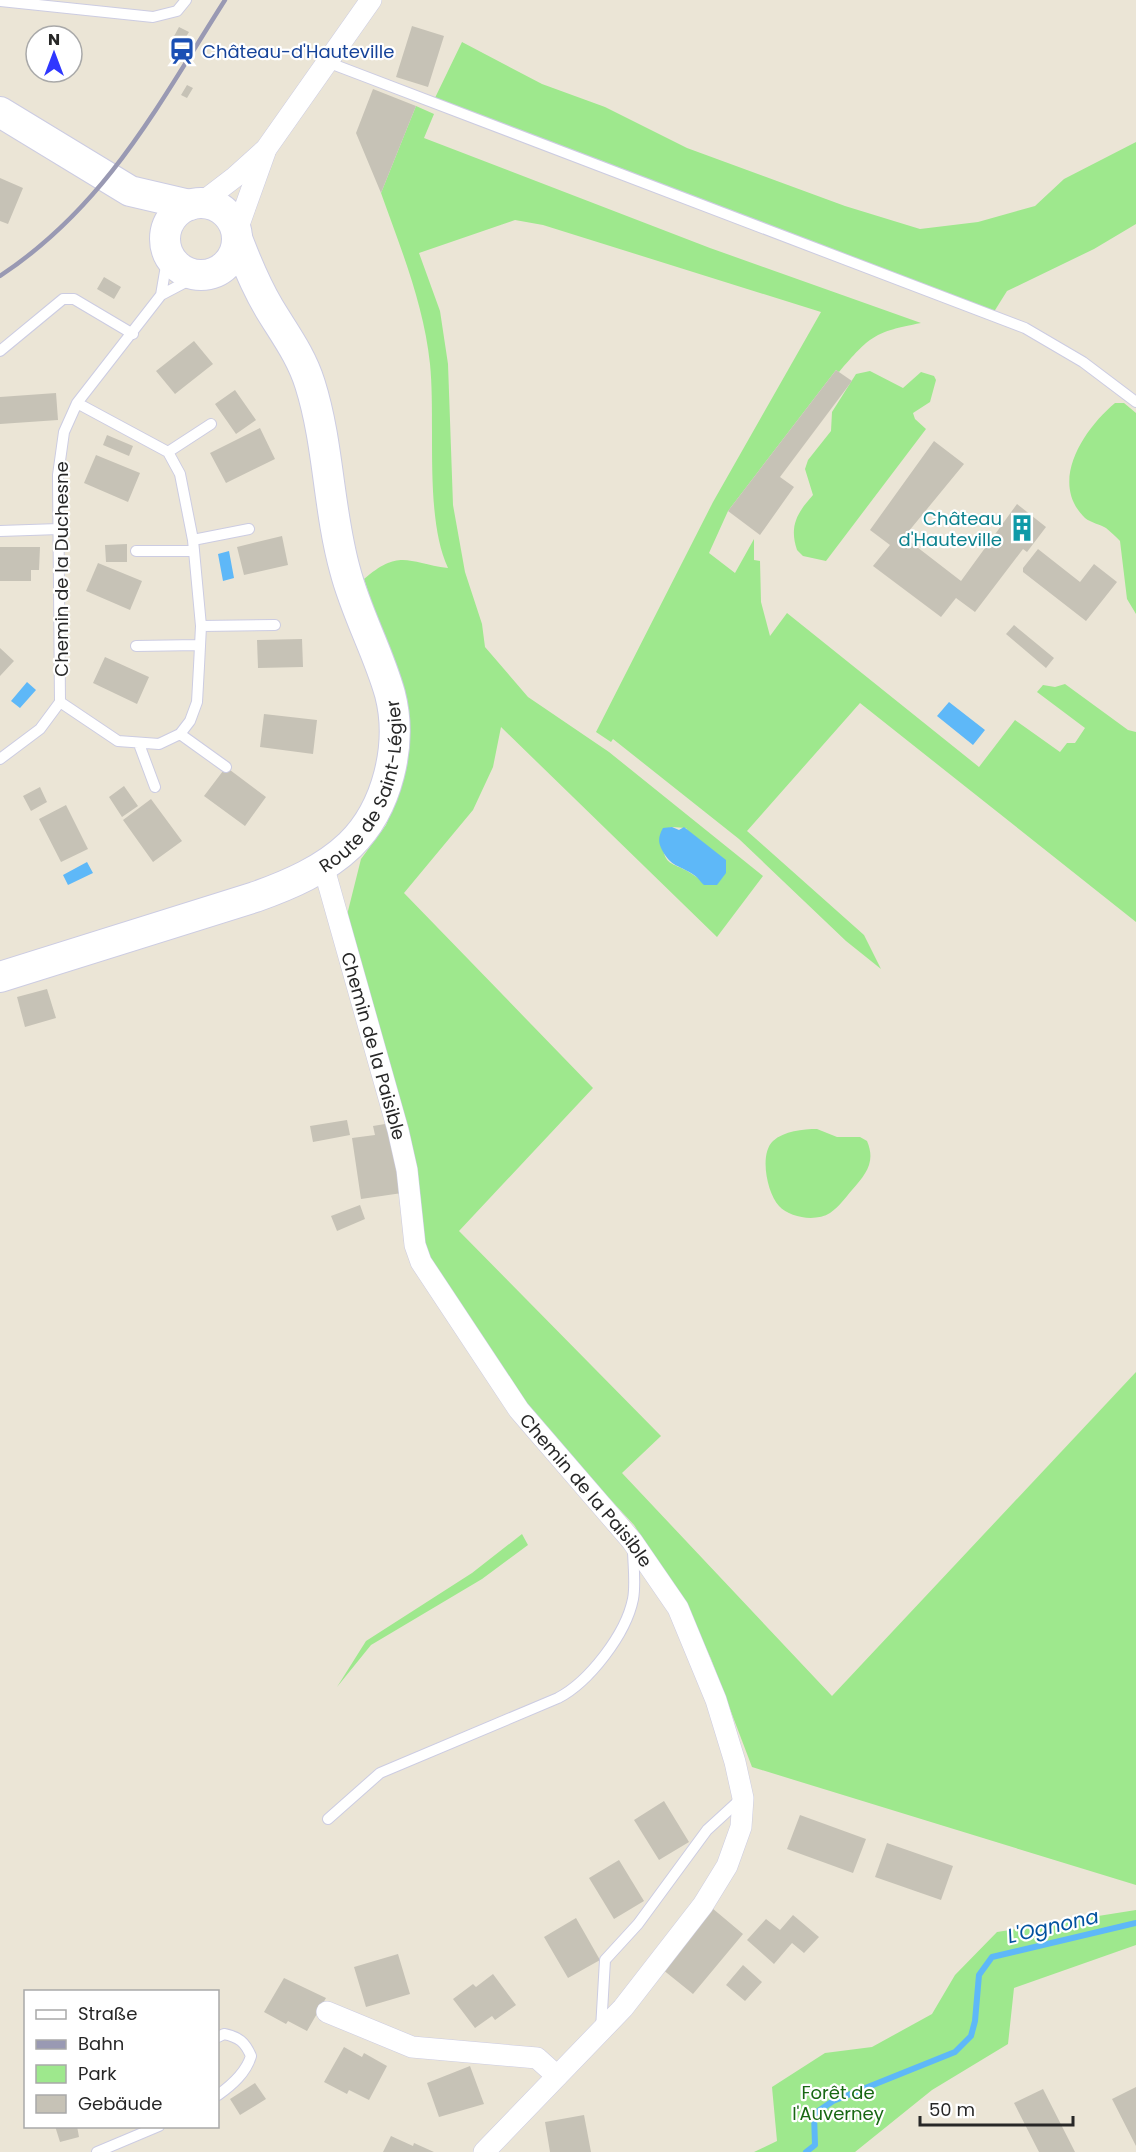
<svg xmlns="http://www.w3.org/2000/svg" width="1136" height="2152" viewBox="0 0 1136 2152" font-family="Poppins,sans-serif">
<style>
.green{fill:#9ee88d;fill-rule:evenodd}
.water{fill:#5eb8f8}
.lines{fill:none;stroke-linecap:round;stroke-linejoin:round}
.stream{stroke:#5eb8f8;stroke-width:6}
.building{fill:#c6c2b6}
.service-casing{stroke:#cccce2;stroke-width:12}
.minor-casing{stroke:#cccce2;stroke-width:22}
.secondary-casing{stroke:#cccce2;stroke-width:32}
.service{stroke:#fff;stroke-width:10}
.minor{stroke:#fff;stroke-width:21}
.secondary{stroke:#fff;stroke-width:30}
.rail{stroke:#9999b3;stroke-width:4.5}
.labels{text-anchor:middle;dominant-baseline:central;stroke-width:4.5;stroke-linejoin:round;paint-order:stroke}
.transit-label{font-size:18px;fill:#164399;stroke:#fff;text-anchor:start}
.culture-label{font-size:18px;fill:#0d838f;stroke:#fff;text-anchor:end}
.street-label{font-size:18px;fill:#272727;stroke:#fff}
.park-label{font-size:18px;fill:#186813;stroke:#fff}
.water-label{font-size:20px;font-style:italic;fill:#02529f;stroke:#fff}
</style>
<rect width="100%" height="100%" fill="#ebe5d6"/>
<!-- green -->
<path class="green" d="M462,42L542,84L605,107L687,148L845,206L920,229L978,222L1035,206L1064,179L1136,142V224L1094,249L1007,291L992,315L433,102Z
M416,106L434,114L424,138L710,248L921,323C874,332 870,336 839,372L836,370L728,511L709,553L735,573L754,539V560L760,561L761,602L770,636L787,613L979,767L1015,720L1060,752L1067,743H1075L1085,728L1037,692L1043,685L1055,687L1065,684L1128,730L1136,732V922L860,703L747,831L864,935L881,969L846,941L739,839L613,739L611,742L596,732L713,502L821,312L543,225L515,220L419,253L440,311L448,364L453,505L465,572L482,624L485,647L528,697L609,752L763,876L717,937L501,727L493,767L473,810L404,893L593,1088L459,1231L661,1436L622,1473L832,1696L1136,1372V1885L752,1767L711,1659L685,1602L634,1525L536,1419L428,1261L347,915L361,859L386,825L398,792L410,742L406,705L364,579C400,548 408,563 448,568C424,516 436,424 430,364C424,305 401,249 381,193ZM672,827L686,828L691,835L698,878C672,858 662,873 662,830Z
M870,371L903,388L921,372L934,376L936,380L930,402L913,413L915,419L926,429L826,561L803,556L797,550C789,526 797,513 813,495L805,469L808,460L831,431L832,412L856,374Z
M1115,403H1124L1136,413V614L1127,599L1120,541C1116,537 1111,532 1106,528C1100,524 1091,523 1085,518C1048,482 1084,429 1115,403Z
M817,1129L837,1137H860L867,1141C876,1162 866,1174 852,1190C845,1198 839,1207 830,1213C816,1222 790,1218 779,1206C767,1193 759,1154 773,1141C784,1131 803,1129 817,1129Z
M522,1534L528,1545L482,1579L371,1645L337,1687L366,1641L472,1573Z
M1136,1910V1945L1014,1988L1008,2044L932,2090L855,2152H754L777,2141L772,2087L825,2053L872,2047L932,2014L955,1975L997,1932Z"/>
<!-- water -->
<path class="water" d="M229,551L234,578L223,581L218,554Z
M27,682L36,690L20,708L11,701Z
M949,702L985,730L973,745L937,716Z
M672,827L679,830L684,827L726,860V873L717,885H704C700,882 699,878 694,875C678,864 672,868 662,850C658,842 658,837 663,828Z
M87,862L93,873L68,885L63,875Z"/>
<g class="lines">
<!-- stream -->
<path class="stream" d="M806,2152L815,2145L814,2114L833,2101L955,2052L971,2036L975,2021L979,1975L992,1957L1136,1923"/>
</g>
<!-- building -->
<path class="building" d="M412,26L444,36L428,87L396,77Z
M179,27L189,32L181,45L172,40Z
M187,85L193,88L187,98L181,95Z
M373,89L416,106L381,193L356,133Z
M0,178L23,188L8,224L0,221Z
M104,277L121,287L114,299L97,289Z
M194,341L213,364L175,394L156,371Z
M836,370L852,381L780,477L794,487L760,535L728,511Z
M235,390L256,420L236,434L215,404Z
M56,393L58,420L0,424V397Z
M260,428L275,459L226,483L210,453Z
M107,435L133,446L129,456L103,445Z
M934,441L964,464L904,537L961,581L1017,504L1046,527L1027,552L1023,549L975,612L956,598L941,617L873,566L890,545L870,530Z
M96,455L140,473L128,502L84,483Z
M282,536L288,565L244,575L237,547Z
M127,544V562H106L105,545Z
M0,547H40L39,570H31V581H0Z
M1038,549L1080,582L1094,564L1117,582L1086,621L1023,572V568Z
M98,563L142,581L130,610L86,591Z
M1014,625L1054,658L1046,668L1006,634Z
M302,639L303,667L258,668L257,640Z
M0,648L14,661L0,676Z
M105,657L149,677L137,704L93,683Z
M264,714L317,720L313,754L260,747Z
M226,767L266,797L245,826L204,796Z
M124,786L138,806L122,817L109,797Z
M40,787L47,802L31,811L23,796Z
M151,799L182,841L153,862L123,820Z
M66,805L88,849L61,862L39,819Z
M47,989L56,1018L25,1027L17,997Z
M347,1120L350,1135L313,1142L310,1126Z
M391,1123L402,1193L361,1199L352,1138L375,1135L373,1126Z
M360,1205L365,1219L337,1231L331,1216Z
M664,1801L689,1842L659,1860L634,1820Z
M800,1815L866,1839L853,1873L787,1849Z
M887,1843L953,1866L941,1900L875,1877Z
M619,1860L644,1901L614,1919L589,1878Z
M712,1908L743,1934L693,1994L662,1969Z
M793,1915L819,1937L804,1953L792,1943L774,1964L747,1940L766,1919L780,1930Z
M576,1918L600,1960L568,1978L544,1937Z
M398,1954L410,1994L366,2007L354,1967Z
M743,1965L762,1982L745,2001L726,1985Z
M493,1974L516,2005L495,2020L492,2016L475,2028L453,1999L473,1984L476,1987Z
M284,1978L326,1998L307,2031L288,2021L286,2024L264,2012Z
M344,2047L362,2057L364,2053L387,2066L369,2100L349,2090L347,2094L324,2082Z
M470,2066L484,2104L439,2117L427,2083Z
M255,2083L266,2099L240,2115L230,2099Z
M1136,2087V2146L1112,2099Z
M1043,2089L1075,2152H1039L1014,2103Z
M584,2115L591,2152H550L545,2122Z
M55,2126H77L79,2137L60,2142Z
M391,2136L413,2146L414,2143L434,2152H383Z"/>
<g class="lines">
<defs>
<path id="service" d="M0,1L153,17L177,11L186,0
M327,62L1025,328L1083,362L1136,402
M161,295L199,275
M0,351L63,299H74L133,334
M168,452L211,424
M0,531L59,529
M193,540L249,529
M136,551H193
M201,626L275,625
M136,646L198,645
M60,702L118,741L159,744L180,734L190,721L197,702L199,666L201,626L193,540L180,474L168,452L77,403
M180,734L226,767
M139,744L155,787
M0,759L40,729L60,702L58,475L64,432L77,403L161,295L168,254
M328,1819L380,1773L558,1698C589,1682 626,1634 633,1599C636,1583 633,1564 633,1548
M601,2029L605,1960L638,1924L707,1830L742,1798
M218,2037L224,2034C239,2037 245,2042 251,2056C246,2073 232,2085 218,2095
M97,2152L159,2126"/>
<g id="minor">
<path d="M201,203L235,177L266,149L371,0"/>
<path d="M236,233L265,152"/>
<path id="s1" d="M323,865L398,1130L407,1170L415,1245L421,1262L519,1410L632,1541L678,1608L716,1700L735,1762L743,1798L741,1827L727,1866L703,1905L623,2008L484,2152"/>
<path d="M327,2012L412,2047L537,2058L557,2076"/>
</g>
<g id="secondary">
<path d="M0,112L130,191L190,205"/>
<circle cx="201" cy="239" r="36"/>
<path id="s2" d="M0,977L255,897C289,885 324,870 350,845C388,808 403,744 390,694C378,651 356,613 345,570C328,509 329,444 310,384C301,355 284,333 269,308C256,286 246,262 237,238"/>
</g>
</defs>
<!-- service casing -->
<use href="#service" class="service-casing"/>
<!-- minor casing -->
<use href="#minor" class="minor-casing"/>
<!-- secondary casing -->
<use href="#secondary" class="secondary-casing"/>
<!-- service -->
<use href="#service" class="service"/>
<!-- minor -->
<use href="#minor" class="minor"/>
<!-- secondary -->
<use href="#secondary" class="secondary"/>
<!-- rail -->
<path class="rail" d="M0,276C107,205 158,105 225,0"/>
</g>
<!-- icons -->
<defs>
<symbol id="station-bare" viewBox="-9 -9 18 18"><path d="M-3-6H3Q5-6 5-4V2Q5 4 3 4L4.5 6H3L1.5 4h-3L-3 6H-4.5L-3 4Q-5 4-5 2V-4Q-5-6-3-6ZM-3.5-4v3h7v-3ZM-3.5 1v1.5H-2V1ZM2 1v1.5H3.5V1Z" fill="#1a4fb4" stroke="#fff" stroke-width="2.5" paint-order="stroke"/></symbol>
<symbol id="building-bare" viewBox="-9 -9 18 18"><path d="M-4-6H4V6H1V3H-1V6H-4ZM-2.5-4.3h1.7v1.8h-1.7ZM.8-4.3h1.7v1.8H.8ZM-2.5-1h1.7V.8h-1.7ZM.8-1h1.7V.8H.8Z" fill="#0f9aa8" stroke="#fff" stroke-width="2.5" paint-order="stroke"/></symbol>
</defs>
<g fill-rule="evenodd">
<use href="#station-bare" x="163" y="32" width="38" height="38"/>
<use href="#building-bare" x="1003" y="509" width="38" height="38"/>
</g>
<g class="labels">
<!-- transit labels -->
<g class="transit-label">
<text x="202" y="51">Château-d'Hauteville</text>
</g>
<!-- culture labels -->
<g class="culture-label">
<text x="1002" y="518">Château<tspan x="1002" dy="21">d'Hauteville</tspan></text>
</g>
<!-- street labels -->
<g class="street-label">
<text transform="translate(61 569) rotate(-90)">Chemin de la Duchesne</text>
<text stroke="none"><textPath href="#s2" startOffset="436">Route de Saint-Légier</textPath></text>
<text stroke="none"><textPath href="#s1" startOffset="188">Chemin de la Paisible</textPath></text>
<text stroke="none"><textPath href="#s1" startOffset="692">Chemin de la Paisible</textPath></text>
</g>
<!-- park labels -->
<g class="park-label">
<text x="838" y="2092">Forêt de<tspan x="838" dy="21">l'Auverney</tspan></text>
</g>
<!-- water labels -->
<g class="water-label">
<text transform="translate(1053 1926) rotate(-13)">L'Ognona</text>
</g>
</g>
<!-- legend -->
<rect x="24" y="1990" width="195" height="138" fill="#ffffff" stroke="#a9a9a9" stroke-width="1.5"/>
<rect x="36" y="2010" width="30" height="9" fill="#ffffff" stroke="#a9a9a9" stroke-width="1.5"/>
<text x="78" y="2020" font-size="18" fill="#272727">Straße</text>
<rect x="36" y="2040" width="30" height="9" fill="#9999b3" stroke="#a9a9a9" stroke-width="1.5"/>
<text x="78" y="2050" font-size="18" fill="#272727">Bahn</text>
<rect x="36" y="2065" width="30" height="18" fill="#9ee88d" stroke="#a9a9a9" stroke-width="1.5"/>
<text x="78" y="2080" font-size="18" fill="#272727">Park</text>
<rect x="36" y="2095" width="30" height="18" fill="#c6c2b6" stroke="#a9a9a9" stroke-width="1.5"/>
<text x="78" y="2110" font-size="18" fill="#272727">Gebäude</text>
<!-- north arrow -->
<g transform="translate(54 54)"><circle r="28" fill="#ffffff" stroke="#a9a9a9" stroke-width="1.5"/>
<path d="M0-4.5L10 22L0 15L-10 22Z" fill="#2f37ff"/>
<text y="-9" font-size="16" font-weight="bold" text-anchor="middle" fill="#272727">N</text>
</g>
<!-- scale -->
<path d="M920 2116v9h153v-9" fill="none" stroke="#272727" stroke-width="3"/>
<text x="929" y="2116" font-size="18" fill="#272727" stroke="#ffffff" stroke-width="4.5" paint-order="stroke">50 m</text>
</svg>
